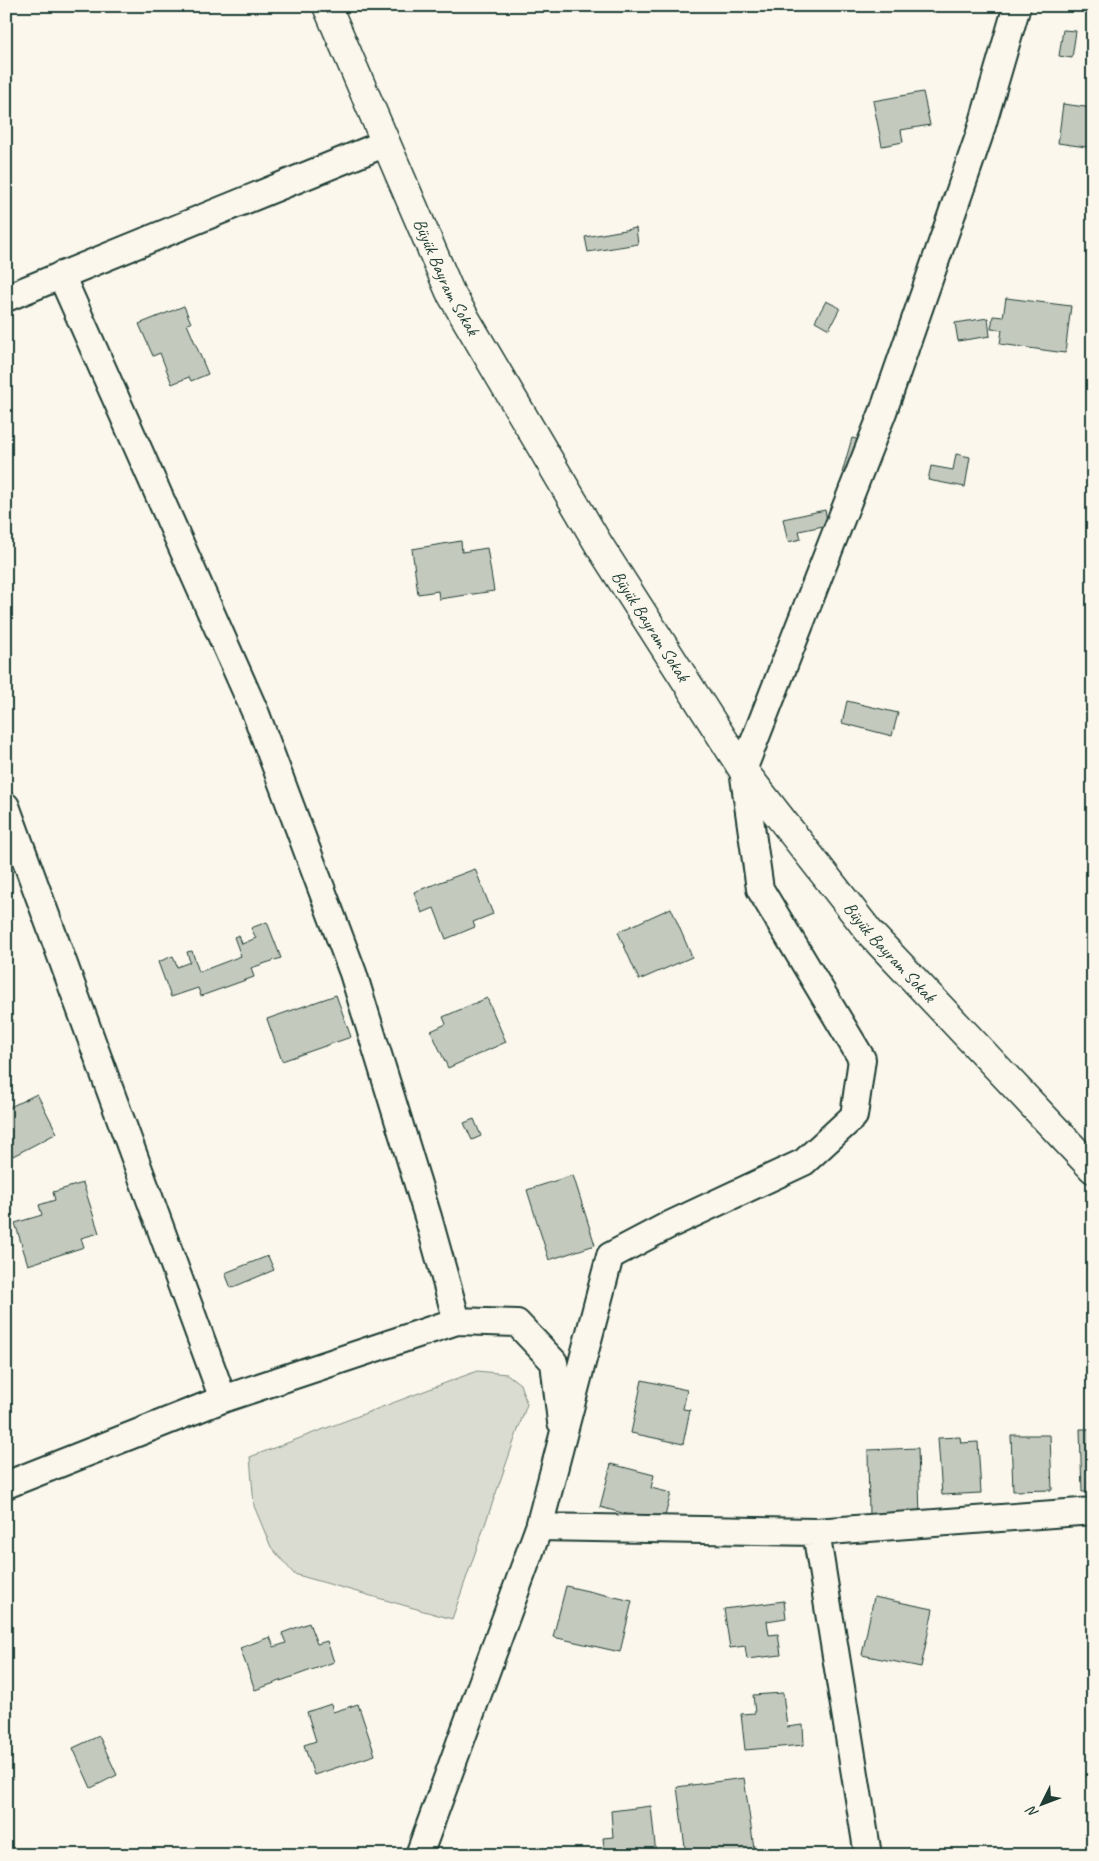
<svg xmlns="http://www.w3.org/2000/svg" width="1099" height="1861" viewBox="0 0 1099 1861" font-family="Caveat,sans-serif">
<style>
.green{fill:#dbdcd1;stroke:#7d8c82}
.building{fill:#c4c9be;stroke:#1f3d34}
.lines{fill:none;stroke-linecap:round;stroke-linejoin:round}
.street-casing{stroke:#1f3d34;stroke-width:30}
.secondary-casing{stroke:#1f3d34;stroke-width:31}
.street{stroke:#fbf7ec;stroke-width:26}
.secondary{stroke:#fbf7ec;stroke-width:28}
.labels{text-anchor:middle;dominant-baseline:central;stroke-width:4;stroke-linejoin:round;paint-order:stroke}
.street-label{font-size:18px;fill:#1f3d34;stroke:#fbf7ec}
</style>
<rect width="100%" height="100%" fill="#fbf7ec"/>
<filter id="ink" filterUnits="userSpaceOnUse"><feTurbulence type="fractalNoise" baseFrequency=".02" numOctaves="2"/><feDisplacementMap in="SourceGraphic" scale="10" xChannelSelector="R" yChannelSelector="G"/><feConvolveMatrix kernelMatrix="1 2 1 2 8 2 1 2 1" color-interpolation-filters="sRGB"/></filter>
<g filter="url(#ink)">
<!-- green -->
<path class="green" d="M477,1371L507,1374L520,1384L527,1404L452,1619L294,1574L271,1547L254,1506L250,1457Z"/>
<!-- building -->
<path class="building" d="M1063,30L1076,31L1072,58L1059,56Z
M923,92L930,125L901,130L903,142L882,146L873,101Z
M1063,104L1093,108V148L1058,143Z
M636,228L638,244L588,252L585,237Z
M1006,298L1071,306L1065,353L1000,344L1002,330L991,329L993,316L1003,317Z
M826,301L840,308L829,329L815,321Z
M184,306L191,323L187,324L208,374L191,381L189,377L172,384L160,353L153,356L139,324Z
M988,318L990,336L958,341L955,323Z
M852,438L868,442L857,477L842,473Z
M956,454L970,457L965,487L928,480L931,466L953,470Z
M825,510L828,525L799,531L801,539L788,542L783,519Z
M461,541L462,552L487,548L494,591L439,599L438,591L418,594L412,549Z
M847,701L898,713L892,736L842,723Z
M475,869L493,914L473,922L475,927L446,939L434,908L422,913L414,892Z
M671,908L692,957L639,980L618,932Z
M267,922L281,958L251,968L254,977L201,996L198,988L171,997L158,962L173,956L177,967L190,962L187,952L192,951L199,972L241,956L234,937L239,935L242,944L256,938L251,928Z
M336,995L351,1037L282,1061L267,1019Z
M487,998L506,1042L448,1068L431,1031L446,1024L443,1017Z
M37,1094L57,1133L13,1156L6,1143V1109Z
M474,1119L481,1136L472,1140L464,1123Z
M573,1175L595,1245L549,1260L527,1190Z
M83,1183L99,1233L81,1238L84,1247L28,1265L15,1223L42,1215L39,1205L55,1200L53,1192Z
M268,1256L274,1270L231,1288L225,1273Z
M642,1380L687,1390L683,1409L690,1410L683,1444L631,1433Z
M1080,1429H1093V1492H1082Z
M1011,1435H1050L1052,1490L1013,1491Z
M960,1437L961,1443L978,1442L981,1493L942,1495L938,1438Z
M918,1448L920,1517L869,1518L868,1450Z
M611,1464L654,1475L651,1488L671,1493L663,1524L600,1507Z
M566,1586L632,1601L620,1652L553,1637Z
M874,1597L933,1609L921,1667L862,1655Z
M784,1601L786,1618L767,1621L769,1635L778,1634L781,1655L747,1659L745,1646L730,1648L724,1609Z
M309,1623L317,1644L327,1641L334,1662L255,1690L240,1648L270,1637L274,1647L286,1643L282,1633Z
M783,1693L787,1727L803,1725L804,1745L745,1750L741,1714L755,1713L753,1695Z
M331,1704L333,1712L358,1704L375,1755L314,1775L304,1745L316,1741L307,1712Z
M99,1736L117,1775L91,1788L73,1748Z
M744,1778L755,1855H686L677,1787Z
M651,1806L656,1855H605L603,1838L613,1837L611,1811Z"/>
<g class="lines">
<defs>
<path id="street" d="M61,275L256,714L353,973L428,1217L457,1321
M6,298L386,143
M6,806L223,1399
M6,1485L223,1399L457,1321L517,1323L554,1362L561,1422
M539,1527L816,1532L1093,1511
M816,1532L868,1855
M419,1855L539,1527L610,1256L667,1226L804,1162L854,1116L862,1059L760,889L743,770L883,412L979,136L1017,6"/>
<g id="secondary">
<path id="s1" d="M327,6L450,292L599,545L743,770L871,934L1093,1169"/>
</g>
</defs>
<!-- street casing -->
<use href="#street" class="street-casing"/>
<!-- secondary casing -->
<use href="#secondary" class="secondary-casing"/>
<!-- street -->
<use href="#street" class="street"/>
<!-- secondary -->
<use href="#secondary" class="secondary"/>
</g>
</g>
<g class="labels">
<!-- street labels -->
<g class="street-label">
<text stroke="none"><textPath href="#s1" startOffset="296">Büyük Bayram Sokak</textPath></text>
<text stroke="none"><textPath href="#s1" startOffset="701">Büyük Bayram Sokak</textPath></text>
<text stroke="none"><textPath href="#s1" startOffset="1106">Büyük Bayram Sokak</textPath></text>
</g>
</g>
<!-- margin -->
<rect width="1099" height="1861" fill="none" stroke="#fbf7ec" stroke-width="25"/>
<rect x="12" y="12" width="1074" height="1836" fill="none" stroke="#1f3d34" stroke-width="2" filter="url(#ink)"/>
<!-- north arrow -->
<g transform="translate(1042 1804) rotate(228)" stroke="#fbf7ec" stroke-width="4" paint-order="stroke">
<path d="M0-4L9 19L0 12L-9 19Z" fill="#1f3d34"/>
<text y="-8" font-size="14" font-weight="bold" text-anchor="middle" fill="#1f3d34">N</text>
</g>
</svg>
